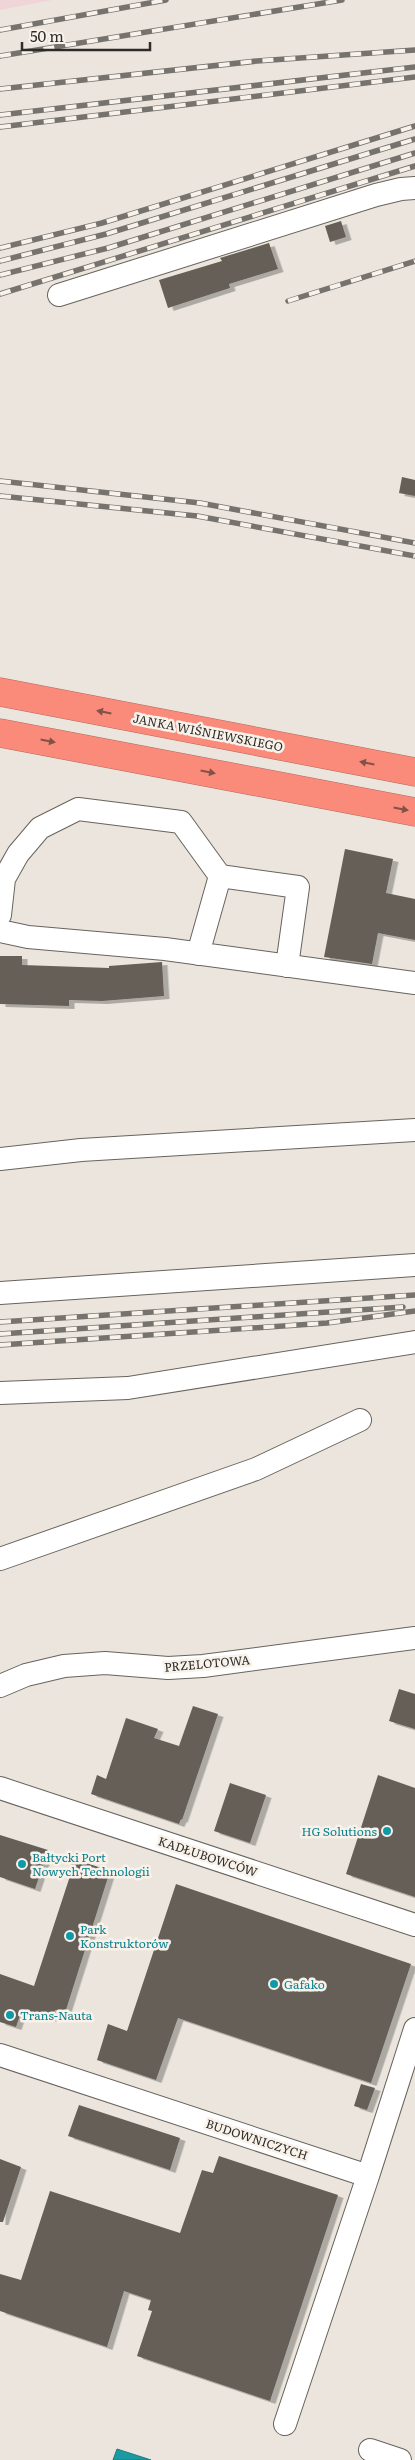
<svg xmlns="http://www.w3.org/2000/svg" width="415" height="2460" viewBox="0 0 415 2460" font-family="Literata,serif">
<style>
.commercial{fill:#efd5d7}
.water{fill:#199ba3;stroke:#1f7a7e}
.building{fill:#655f59;filter:url(#shadow)}
.lines{fill:none;stroke-linecap:round;stroke-linejoin:round}
.minor-casing{stroke:#68635c;stroke-width:24}
.highway-casing{stroke:#b3695e;stroke-width:29}
.minor{stroke:#fff;stroke-width:22}
.highway{stroke:#fa8a7a;stroke-width:28}
.rail-casing{stroke:#76736e;stroke-width:5.5}
.rail{stroke:#f8f2ea;stroke-width:4;stroke-dasharray:11;stroke-linecap:butt}
.oneway{fill:#805249}
.culture-dot{fill:#0f9aa8;stroke:#f8f2ea;stroke-width:2}
.labels{text-anchor:middle;dominant-baseline:central;stroke-width:5;stroke-linejoin:round;paint-order:stroke}
.street-label{font-size:12px;fill:#2e2c29;stroke:#f8f2ea}
.culture-label{font-size:12px;fill:#0d838f;stroke:#f8f2ea;text-anchor:start}
</style>
<defs>
<filter id="shadow"><feDropShadow dx="5.5" dy="3" stdDeviation="0" flood-color="#0004"/></filter>
</defs>
<rect width="100%" height="100%" fill="#ebe5dd"/>
<!-- commercial -->
<path class="commercial" d="M0,0H52L0,10Z"/>
<!-- water -->
<path class="water" d="M117,2449L151,2460H113Z"/>
<!-- building -->
<path class="building" d="M341,221L346,237L330,242L325,226Z
M269,243L278,269L229,284L230,288L168,308L159,280L222,261L220,258Z
M402,477L415,480V496L399,493Z
M345,849L393,859L386,893L415,899V940L378,933L372,964L324,957Z
M0,956H22V965L109,968V966L162,962L164,996L102,1001L69,1000V1006L0,1004Z
M399,1689L415,1694V1729L389,1721Z
M193,1706L218,1714L182,1820L181,1819L179,1824L91,1794L97,1775L106,1779L126,1718L158,1729L154,1738L179,1746Z
M378,1775L415,1788V1897L346,1874Z
M230,1783L266,1795L250,1843L214,1831Z
M0,1835L48,1850L35,1889L0,1877Z
M72,1858L110,1871L65,2013L55,2010L52,2019L22,2009L16,2027L0,2022V1974L34,1986L70,1876Z
M176,1884L411,1964L371,2083L178,2018L156,2080L97,2060L108,2024L127,2031Z
M361,2084L375,2088L367,2110L354,2106Z
M79,2105L180,2138L170,2170L68,2136Z
M219,2156L338,2195L270,2401L137,2356L152,2311L148,2310L151,2300L124,2291L107,2347L0,2311V2274L21,2280L50,2191L180,2233L202,2170L213,2173Z
M0,2159L21,2167L3,2222H0Z"/>
<g class="lines">
<defs>
<path id="minor" d="M59,295L376,195L401,189L415,188
M0,915L4,879L18,854L40,828L78,809L181,822L220,876L298,887L287,966
M0,931L28,937L165,949L415,983
M198,954L220,876
M0,1159L81,1150L415,1130
M0,1293L415,1265
M0,1393L128,1388L415,1342
M0,1559L256,1469L360,1420
M0,1686L26,1675L64,1666L105,1663L168,1668L203,1666L415,1638
M0,1788L415,1925
M0,2055L368,2176L415,2029
M285,2424L368,2176
M370,2450L400,2460"/>
<path id="highway" d="M0,692L415,772
M0,733L415,812"/>
</defs>
<!-- minor casing -->
<use href="#minor" class="minor-casing"/>
<!-- highway casing -->
<use href="#highway" class="highway-casing"/>
<!-- minor -->
<use href="#minor" class="minor"/>
<!-- highway -->
<use href="#highway" class="highway"/>
<defs>
<path id="rail" d="M0,30L166,0
M0,56L342,0
M0,89L257,61L415,50
M0,115L415,67
M0,127L415,77
M0,248L102,223L415,126
M0,261L106,234L415,139
M0,275L108,248L415,153
M0,294L415,166
M288,301L415,261
M0,481L200,503L415,543
M0,496L197,516L415,556
M0,1322L415,1295
M0,1334L403,1307
M0,1345L327,1323L415,1311"/>
</defs>
<!-- rail casing -->
<use href="#rail" class="rail-casing"/>
<!-- rail -->
<use href="#rail" class="rail"/>
</g>
<!-- one-way arrows -->
<defs><path id="oneway-solid" d="M-6-.8H1V-3.2L6.5 0L1 3.2V.8H-6Z" transform="scale(1.25)"/></defs>
<g class="oneway">
<use href="#oneway-solid" transform="translate(104 712) rotate(-169)"/>
<use href="#oneway-solid" transform="translate(48 741) rotate(11)"/>
<use href="#oneway-solid" transform="translate(367 763) rotate(-169)"/>
<use href="#oneway-solid" transform="translate(208 772) rotate(11)"/>
<use href="#oneway-solid" transform="translate(401 809) rotate(11)"/>
</g>
<!-- markers -->
<g class="culture-dot">
<circle cx="387" cy="1831" r="5"/>
<circle cx="22" cy="1864" r="5"/>
<circle cx="70" cy="1936" r="5"/>
<circle cx="274" cy="1984" r="5"/>
<circle cx="10" cy="2015" r="5"/>
</g>
<g class="labels">
<!-- street labels -->
<g class="street-label">
<text transform="translate(208 732) rotate(11)">JANKA WIŚNIEWSKIEGO</text>
<text transform="translate(207 1663) rotate(-5)">PRZELOTOWA</text>
<text transform="translate(208 1856) rotate(18)">KADŁUBOWCÓW</text>
<text transform="translate(257 2139) rotate(18)">BUDOWNICZYCH</text>
</g>
<!-- culture labels -->
<g class="culture-label">
<text x="377" y="1831" text-anchor="end">HG Solutions</text>
<text x="32" y="1857">Bałtycki Port<tspan x="32" dy="14">Nowych Technologii</tspan></text>
<text x="80" y="1929">Park<tspan x="80" dy="14">Konstruktorów</tspan></text>
<text x="284" y="1984">Gafako</text>
<text x="20" y="2015">Trans-Nauta</text>
</g>
</g>
<!-- scale -->
<path d="M22 42v8h128v-8" fill="none" stroke="#2e2c29" stroke-width="2.5"/>
<text x="30" y="42" font-size="15" fill="#2e2c29" stroke="#f8f2ea" stroke-width="4" paint-order="stroke">50 m</text>
</svg>
